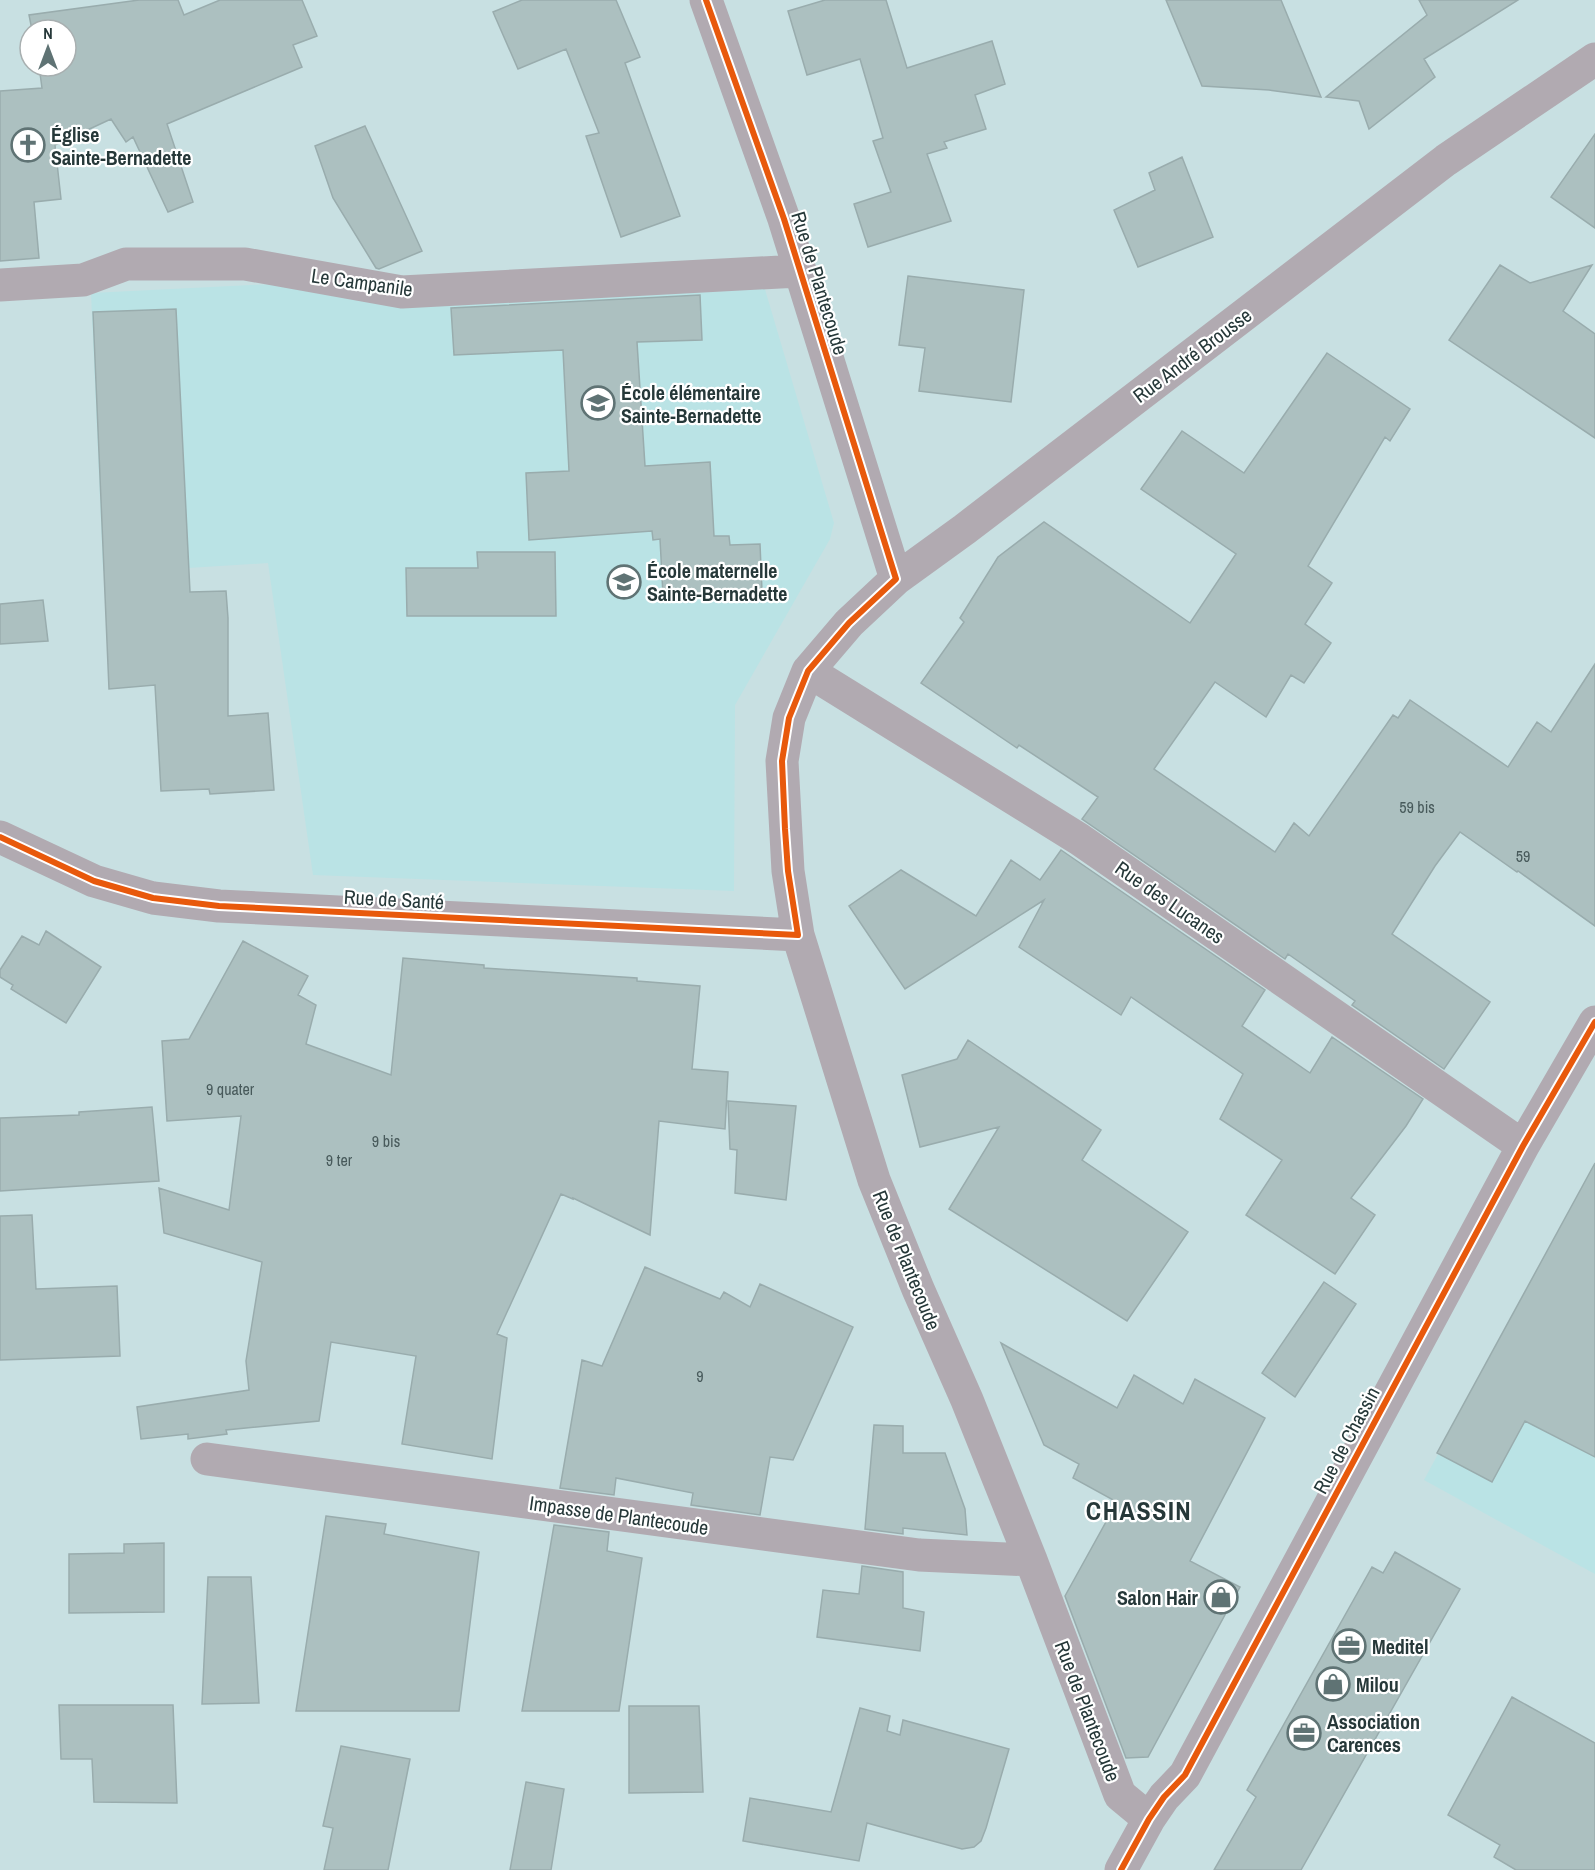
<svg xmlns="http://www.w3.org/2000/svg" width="1595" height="1870" viewBox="0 0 1595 1870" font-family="'Archivo Narrow',sans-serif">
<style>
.built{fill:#bae3e5}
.building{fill:#acc0c0;stroke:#99acad;stroke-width:1.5}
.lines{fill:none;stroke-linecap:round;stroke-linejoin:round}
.minor{stroke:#b1aab1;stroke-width:33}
.cycleway-casing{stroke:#fff;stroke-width:10}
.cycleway{stroke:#e8590c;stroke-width:6}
.labels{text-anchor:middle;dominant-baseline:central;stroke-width:4.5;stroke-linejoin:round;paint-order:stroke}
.number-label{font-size:16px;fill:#485a5b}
.poi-label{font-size:20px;font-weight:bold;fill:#263839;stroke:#fff;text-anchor:start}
.street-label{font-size:20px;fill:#263839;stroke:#fff}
.district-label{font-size:26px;font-weight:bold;letter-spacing:1.5px;fill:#263839;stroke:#fff}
</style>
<rect width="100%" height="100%" fill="#c8e0e2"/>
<!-- built -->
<path class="built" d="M434,276L764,286L834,523L830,539L735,705L734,891L313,875L268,563L188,568L103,571L91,293Z
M1595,1163V1574L1424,1480Z"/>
<!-- building -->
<path class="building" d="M139,0H178L184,15L220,0H302L317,36L293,45L302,67L167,124L193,202L168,212L133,137L126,142L111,119L55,145L61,199L34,202L39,258L0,261V91L42,88L39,66H66V30H32L29,15Z
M522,0H616L640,57L625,63L680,216L621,237L586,136L599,133L566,49L518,69L493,12Z
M825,0H886L907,68L992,41L1005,84L975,95L986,129L944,142L947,148L927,154L951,221L868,247L854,204L891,192L873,141L883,138L860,59L807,75L788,11Z
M1166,0H1281L1321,97L1269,90L1202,86Z
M1419,0H1518L1424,59L1435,77L1369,129L1359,101L1326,97L1427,15Z
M365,126L422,251L379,269L376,268L333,198L315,146Z
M1595,134V228L1551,197Z
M1182,157L1213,237L1138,267L1114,210L1155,190L1149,173Z
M1500,265L1530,283L1592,265L1563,311L1595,334V438L1449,340Z
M908,276L1024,290L1011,402L919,391L925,348L899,345Z
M700,295L702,340L637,342L645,466L710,462L714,536H729L730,545L760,544L762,591L663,595L660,539L653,540L652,531L529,540L526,473L569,471L563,350L454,355L451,308Z
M176,309L190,592L226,591L228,618V716L268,713L274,790L210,794L209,789L161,791L155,685L109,689L93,312Z
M1327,353L1410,409L1390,441L1385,437L1308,566L1332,583L1305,624L1331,643L1304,683L1291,675L1266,717L1215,682L1154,769L1275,852L1294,823L1309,836L1393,715L1398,718L1410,700L1508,767L1537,722L1551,732L1595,664V926L1518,871L1517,872L1460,832L1435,866L1392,934L1490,1002L1444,1069L1352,1005L1355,1001L1288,954L1285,959L1082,819L1098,797L1019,745L1017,748L921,683L964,622L960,618L998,557L1044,522L1190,623L1236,554L1141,489L1182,431L1244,473Z
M477,552H555L556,616H407L406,568H478Z
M43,600L48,641L0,644V604Z
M1061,850L1265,990L1242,1026L1310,1073L1332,1037L1423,1099L1406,1126L1351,1198L1375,1215L1335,1274L1246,1215L1282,1160L1220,1119L1243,1074L1131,997L1121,1015L1019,947L1044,900L905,989L849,906L901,870L976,916L1011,860L1040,880Z
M46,931L101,967L66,1023L11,989L13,985L0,977V970L22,936L39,945Z
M243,941L308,976L298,995L316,1005L306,1044L391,1075L403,958L484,965V968L637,978V981L700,986L692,1069L728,1072L725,1129L659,1121L650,1235L573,1198V1199L561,1194L497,1334L507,1338L492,1459L402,1444L416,1356L331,1342L319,1421L226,1430L227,1434L188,1439V1434L141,1439L137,1407L249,1390L246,1361L262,1262L164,1233L159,1188L229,1210L241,1116L167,1121L162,1041L189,1039Z
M968,1040L1101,1130L1082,1160L1188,1232L1127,1321L949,1209L999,1127L920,1147L902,1075L957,1059Z
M728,1101L796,1106L786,1200L735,1193L737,1150L730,1149Z
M152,1107L159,1181L0,1191V1118L79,1115V1112Z
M1595,1163V1457L1525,1421L1492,1482L1437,1453Z
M32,1215L36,1289L117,1286L120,1356L0,1360V1216Z
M645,1267L720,1299L724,1292L750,1307L760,1284L853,1327L793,1460L770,1457L760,1515L691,1505L693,1493L616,1478L614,1495L560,1488L582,1360L602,1366Z
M1324,1282L1356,1304L1295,1397L1262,1373Z
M1001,1343L1117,1408L1134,1375L1183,1404L1195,1379L1265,1418L1190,1561L1240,1587L1148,1757L1126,1758L1065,1596L1117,1502L1073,1478L1079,1464L1044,1445Z
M874,1425L903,1426V1453H945L965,1509L967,1535L903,1528V1534L865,1529Z
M326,1516L386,1524L384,1534L479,1552L459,1711H296Z
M554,1525L609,1532L607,1551L642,1558L619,1711H522Z
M164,1543V1612L69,1613V1554L124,1553V1544Z
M1395,1552L1460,1589L1301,1870H1214L1256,1797L1247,1790L1372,1567L1383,1573Z
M862,1566L903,1572V1608L924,1612L920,1651L817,1637L823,1590L859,1594Z
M208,1577H251L259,1703L202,1704Z
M1512,1697L1595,1743V1870H1516L1494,1857L1500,1845L1448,1815Z
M59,1705H173L177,1803L94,1802L92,1759H61Z
M629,1706H699L703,1792L629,1793Z
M860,1708L890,1716L887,1731L900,1735L903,1720L1009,1749L986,1828L981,1841L974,1847L962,1849L867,1823L859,1861L743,1841L750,1798L831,1812Z
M341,1746L410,1759L388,1870H324L333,1828L323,1826Z
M526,1782L564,1789L551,1870H510Z"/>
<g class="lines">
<!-- minor -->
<path class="minor" d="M706,0L784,219L896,579
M0,285L83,280L126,264H245L402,292L799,271
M808,671L1079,839L1523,1146
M0,837L94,881L153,898L219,906L798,935
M207,1459L919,1555L1031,1560
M1149,1819L1120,1795L1031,1560L967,1400L918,1289L874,1180L798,935L788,871L782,761L789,718L808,671L849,623L896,579L965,529L1446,160L1595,59
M1121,1870L1149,1819L1164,1797L1185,1775L1523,1146L1595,1022"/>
<defs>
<path id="cycleway" d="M0,837L94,881L153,898L219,906L798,935L788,871L785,829L782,761L789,718L808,671L849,623L896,579L784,219L706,0
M1121,1870L1149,1819L1164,1797L1185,1775L1523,1146L1595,1022"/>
</defs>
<!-- cycleway casing -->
<use href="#cycleway" class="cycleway-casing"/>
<!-- cycleway -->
<use href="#cycleway" class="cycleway"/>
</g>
<!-- icons -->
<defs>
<symbol id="church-ring" viewBox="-11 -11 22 22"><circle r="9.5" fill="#fff" stroke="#5f7374" stroke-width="1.5"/><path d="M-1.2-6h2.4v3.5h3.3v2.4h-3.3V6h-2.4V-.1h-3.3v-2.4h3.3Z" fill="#5f7374"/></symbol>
<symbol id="school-ring" viewBox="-11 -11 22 22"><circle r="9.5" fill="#fff" stroke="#5f7374" stroke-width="1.5"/><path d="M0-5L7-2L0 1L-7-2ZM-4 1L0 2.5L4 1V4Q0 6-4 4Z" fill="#5f7374"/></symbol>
<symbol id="shop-ring" viewBox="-11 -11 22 22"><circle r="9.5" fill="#fff" stroke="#5f7374" stroke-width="1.5"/><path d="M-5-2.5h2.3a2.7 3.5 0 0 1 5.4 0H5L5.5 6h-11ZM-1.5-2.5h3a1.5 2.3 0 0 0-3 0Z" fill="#5f7374"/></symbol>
<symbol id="office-ring" viewBox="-11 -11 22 22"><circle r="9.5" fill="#fff" stroke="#5f7374" stroke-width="1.5"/><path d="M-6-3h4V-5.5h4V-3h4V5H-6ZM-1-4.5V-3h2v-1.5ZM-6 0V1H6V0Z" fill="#5f7374"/></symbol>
</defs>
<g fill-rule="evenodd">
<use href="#church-ring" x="9" y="126" width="38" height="38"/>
<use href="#school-ring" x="579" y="384" width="38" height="38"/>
<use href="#school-ring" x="605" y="563" width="38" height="38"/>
<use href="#shop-ring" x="1202" y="1578" width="38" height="38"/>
<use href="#office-ring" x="1330" y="1627" width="38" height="38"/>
<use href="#shop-ring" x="1314" y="1665" width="38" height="38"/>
<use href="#office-ring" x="1285" y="1714" width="38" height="38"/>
</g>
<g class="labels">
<!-- number labels -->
<g class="number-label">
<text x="1417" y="807">59 bis</text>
<text x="1523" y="856">59</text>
<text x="230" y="1089">9 quater</text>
<text x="386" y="1141">9 bis</text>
<text x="339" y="1160">9 ter</text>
<text x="700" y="1376">9</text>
</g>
<!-- poi labels -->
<g class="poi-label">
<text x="51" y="134">Église<tspan x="51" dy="23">Sainte-Bernadette</tspan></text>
<text x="621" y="392">École élémentaire<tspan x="621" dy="23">Sainte-Bernadette</tspan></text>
<text x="647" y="570">École maternelle<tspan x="647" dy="23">Sainte-Bernadette</tspan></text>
<text x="1198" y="1597" text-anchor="end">Salon Hair</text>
<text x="1372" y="1646">Meditel</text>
<text x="1356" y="1684">Milou</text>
<text x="1327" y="1721">Association<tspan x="1327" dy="23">Carences</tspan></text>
</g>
<!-- street labels -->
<g class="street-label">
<text transform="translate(362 282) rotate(8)">Le Campanile</text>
<text transform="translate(820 283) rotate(73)">Rue de Plantecoude</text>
<text transform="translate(1192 355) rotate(-37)">Rue André Brousse</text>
<text transform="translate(394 899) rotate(3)">Rue de Santé</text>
<text transform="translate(1170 902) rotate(35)">Rue des Lucanes</text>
<text transform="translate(907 1260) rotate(68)">Rue de Plantecoude</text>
<text transform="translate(1346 1440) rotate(-62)">Rue de Chassin</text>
<text transform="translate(619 1515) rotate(8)">Impasse de Plantecoude</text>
<text transform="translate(1088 1711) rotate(69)">Rue de Plantecoude</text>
</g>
<!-- district labels -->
<g class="district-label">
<text x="1139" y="1510">CHASSIN</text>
</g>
</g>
<!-- north arrow -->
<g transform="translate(48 48)"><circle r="28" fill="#ffffff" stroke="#a8afb0" stroke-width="1.5"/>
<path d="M0-4.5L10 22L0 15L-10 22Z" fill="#5f7374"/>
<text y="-9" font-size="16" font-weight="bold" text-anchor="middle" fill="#263839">N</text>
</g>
</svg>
